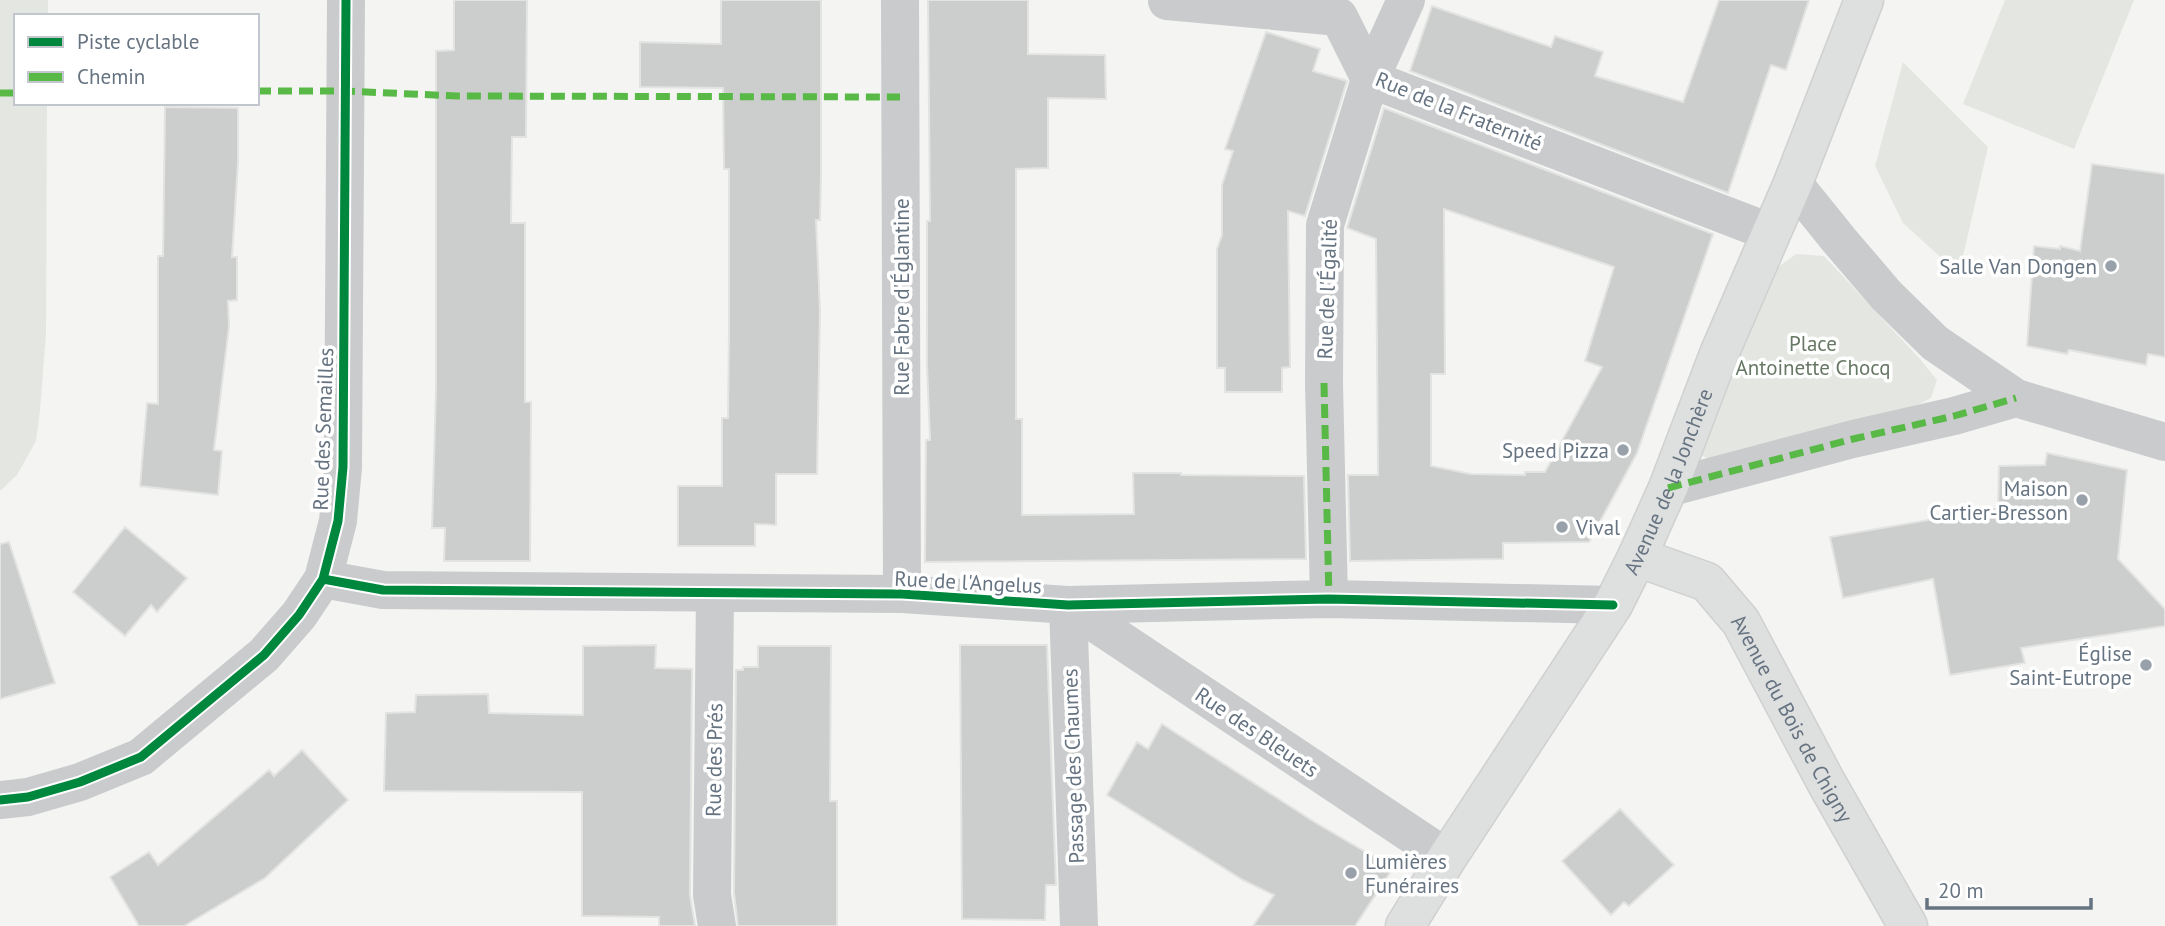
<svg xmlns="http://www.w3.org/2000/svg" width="2165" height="926" viewBox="0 0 2165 926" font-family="'PT Sans',sans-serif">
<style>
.green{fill:#e4e7e1}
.building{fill:#cccece;stroke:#e3e3e2;stroke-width:2;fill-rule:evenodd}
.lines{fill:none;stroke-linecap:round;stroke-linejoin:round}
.secondary-casing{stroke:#d0d0d1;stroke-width:41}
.street{stroke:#cacbcc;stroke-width:38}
.secondary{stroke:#dedfdf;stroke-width:38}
.quiet{stroke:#58b947;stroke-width:7;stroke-dasharray:14 7;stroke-linecap:butt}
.cycleway-casing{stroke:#fff;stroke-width:13}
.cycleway{stroke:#00873e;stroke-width:9}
.poi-dot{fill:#98a0a9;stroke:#fff;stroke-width:2.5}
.labels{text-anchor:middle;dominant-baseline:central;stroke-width:7;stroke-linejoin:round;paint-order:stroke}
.street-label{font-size:21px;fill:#667381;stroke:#fff}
.poi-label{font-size:21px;fill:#667381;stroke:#fff;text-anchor:end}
.park-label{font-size:21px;fill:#677865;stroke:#fff}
</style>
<rect width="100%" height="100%" fill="#f4f4f3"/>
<!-- green -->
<path class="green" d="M0,0H48V16H16V103H47L46,334L40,410L36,441L17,475L0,491Z
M2005,0H2134L2074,149L1963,104Z
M1903,62L1988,147L1959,274L1903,223L1875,166Z
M1796,254L1824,256L1920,359L1937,380L1931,398L1914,407L1714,461L1700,455L1764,277Z"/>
<!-- building -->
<path class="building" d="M454,0H527L526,137H512L511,223H525V402H531L530,561H444L445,528H432L436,387V51L454,50Z
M721,0H821V177L820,220H816L820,310L817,474H776V525L755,524V546H678V486H722V418H728L729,327V169H724L723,88L640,87V42L721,44Z
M928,0H1028V54L1105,55L1106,99L1048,98V168L1016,169V419H1022V515L1134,514L1133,473H1181V475L1304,476L1306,559L925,562L926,440H930L927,365V221H930Z
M1719,0H1809L1786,70L1771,65L1728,193L1410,71L1432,6L1551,47L1555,36L1603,52L1595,76L1683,102Z
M1266,32L1320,49L1313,71L1347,81L1305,216L1288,211L1290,367L1282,368V392H1225V368H1217V249L1222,235V185L1233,151L1225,149Z
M165,107L238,108V162L232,257H237V300L228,301L229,326L214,450L222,451L218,495L140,486L147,403L158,404V256H163Z
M1384,108L1713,234L1637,453L1589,542L1503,543V559L1350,561L1348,475H1378L1376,239L1347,228ZM1444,209L1614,267L1585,361L1602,367L1545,472H1525V475L1471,474L1431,466V374H1445Z
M2092,164L2165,174V357L2148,354L2146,365L2069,350L2067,354L2027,346L2034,246L2060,249V246L2080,251Z
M2047,453L2127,470L2118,559L2165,609V626L2021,648L2025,663L1950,675L1933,579L1843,598L1830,537L1998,508L1999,466L2045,465Z
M125,527L187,578L157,612L151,605L125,636L73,592Z
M9,542L55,683L0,699V544Z
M656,645L655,668L692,669L690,895L695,926H659V917L582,916V792L384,791L386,713L415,712L416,695L488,694L489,713L583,715V646Z
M960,645H1047L1056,885H1046L1045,920L962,919Z
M758,646H831L830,801H837V926H738L734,893L736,670H743V667H758Z
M1162,724L1316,823L1393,868L1355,926H1253L1274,895L1243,880L1107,795L1137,742L1148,749Z
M302,750L348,800L265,878L184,926H139L110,877L149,852L158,865L269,770L274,776Z
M1620,809L1674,865L1629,906L1624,902L1611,915L1562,861Z"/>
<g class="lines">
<defs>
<g id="secondary">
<path id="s1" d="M1637,557L1707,582L1741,622L1826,782L1908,926"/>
<path id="s2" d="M1405,926L1447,858L1613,605L1637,557L1668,488L1719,354L1793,183L1864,0"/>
</g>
</defs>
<!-- secondary casing -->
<use href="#secondary" class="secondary-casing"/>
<!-- street -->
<path class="street" d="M900,0L902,594
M1167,1L1339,17L1370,79L1772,233
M1793,183L1839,240L1886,295L1935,343L2016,398L2165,442
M1668,488L1853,439L1954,416L2016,398
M323,579L383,590L902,594L1068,605L1329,599L1613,605
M715,593L712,895L717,926
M1329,599L1324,383L1325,225L1370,79L1406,0
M1068,605L1447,858
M1068,605L1079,926
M0,800L28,797L80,782L141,757L264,655L299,615L323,579L338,521L343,467L346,0"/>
<!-- secondary -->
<use href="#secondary" class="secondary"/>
<!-- quiet -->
<path class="quiet" d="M257,91H344L457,96L900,97
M0,93H16
M1324,383L1329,599
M1668,488L1853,439L1954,416L2016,398"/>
<defs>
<path id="cycleway" d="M323,579L383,590L902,594L1068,605L1329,599L1613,605
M0,800L28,797L80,782L141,757L264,655L299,615L323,579L338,521L343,467L346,0"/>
</defs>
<!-- cycleway casing -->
<use href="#cycleway" class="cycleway-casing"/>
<!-- cycleway -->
<use href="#cycleway" class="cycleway"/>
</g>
<!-- markers -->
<g class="poi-dot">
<circle cx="2111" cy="266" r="7"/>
<circle cx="1623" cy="450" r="7"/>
<circle cx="2082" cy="500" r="7"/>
<circle cx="1562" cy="527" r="7"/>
<circle cx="2146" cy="665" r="7"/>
<circle cx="1351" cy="873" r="7"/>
</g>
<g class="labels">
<!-- street labels -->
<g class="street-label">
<text transform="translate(1459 111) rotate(22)">Rue de la Fraternité</text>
<text transform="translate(1327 289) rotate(-88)">Rue de l'Égalité</text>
<text transform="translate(901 297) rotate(-90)">Rue Fabre d'Églantine</text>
<text transform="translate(323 429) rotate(-88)">Rue des Semailles</text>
<text stroke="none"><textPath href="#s2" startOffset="518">Avenue de la Jonchère</textPath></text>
<text transform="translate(968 582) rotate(3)">Rue de l'Angelus</text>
<text stroke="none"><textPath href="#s1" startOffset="236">Avenue du Bois de Chigny</textPath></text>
<text transform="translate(1257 732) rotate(34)">Rue des Bleuets</text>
<text transform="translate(714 760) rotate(-89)">Rue des Prés</text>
<text transform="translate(1073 766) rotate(-92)">Passage des Chaumes</text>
</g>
<!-- poi labels -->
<g class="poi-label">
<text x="2097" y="266">Salle Van Dongen</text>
<text x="1609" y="450">Speed Pizza</text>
<text x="2068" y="488">Maison<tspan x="2068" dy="24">Cartier-Bresson</tspan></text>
<text x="1576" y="527" text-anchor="start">Vival</text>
<text x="2132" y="653">Église<tspan x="2132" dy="24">Saint-Eutrope</tspan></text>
<text x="1365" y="861" text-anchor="start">Lumières<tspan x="1365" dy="24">Funéraires</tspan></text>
</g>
<!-- park labels -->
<g class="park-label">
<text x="1813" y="343">Place<tspan x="1813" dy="24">Antoinette Chocq</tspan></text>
</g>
</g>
<!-- legend -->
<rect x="14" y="14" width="245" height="91" fill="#ffffff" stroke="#c2c7cd" stroke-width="2"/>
<rect x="28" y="37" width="35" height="10" fill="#00873e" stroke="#c2c7cd" stroke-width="2"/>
<text x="77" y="49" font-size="21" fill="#667381">Piste cyclable</text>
<rect x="28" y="72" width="35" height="10" fill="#58b947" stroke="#c2c7cd" stroke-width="2"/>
<text x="77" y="84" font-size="21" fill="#667381">Chemin</text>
<!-- scale -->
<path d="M1927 898v10h164v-10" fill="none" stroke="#667381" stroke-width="3.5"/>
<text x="1938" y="898" font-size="21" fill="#667381" stroke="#ffffff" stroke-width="5" paint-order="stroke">20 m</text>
</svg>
